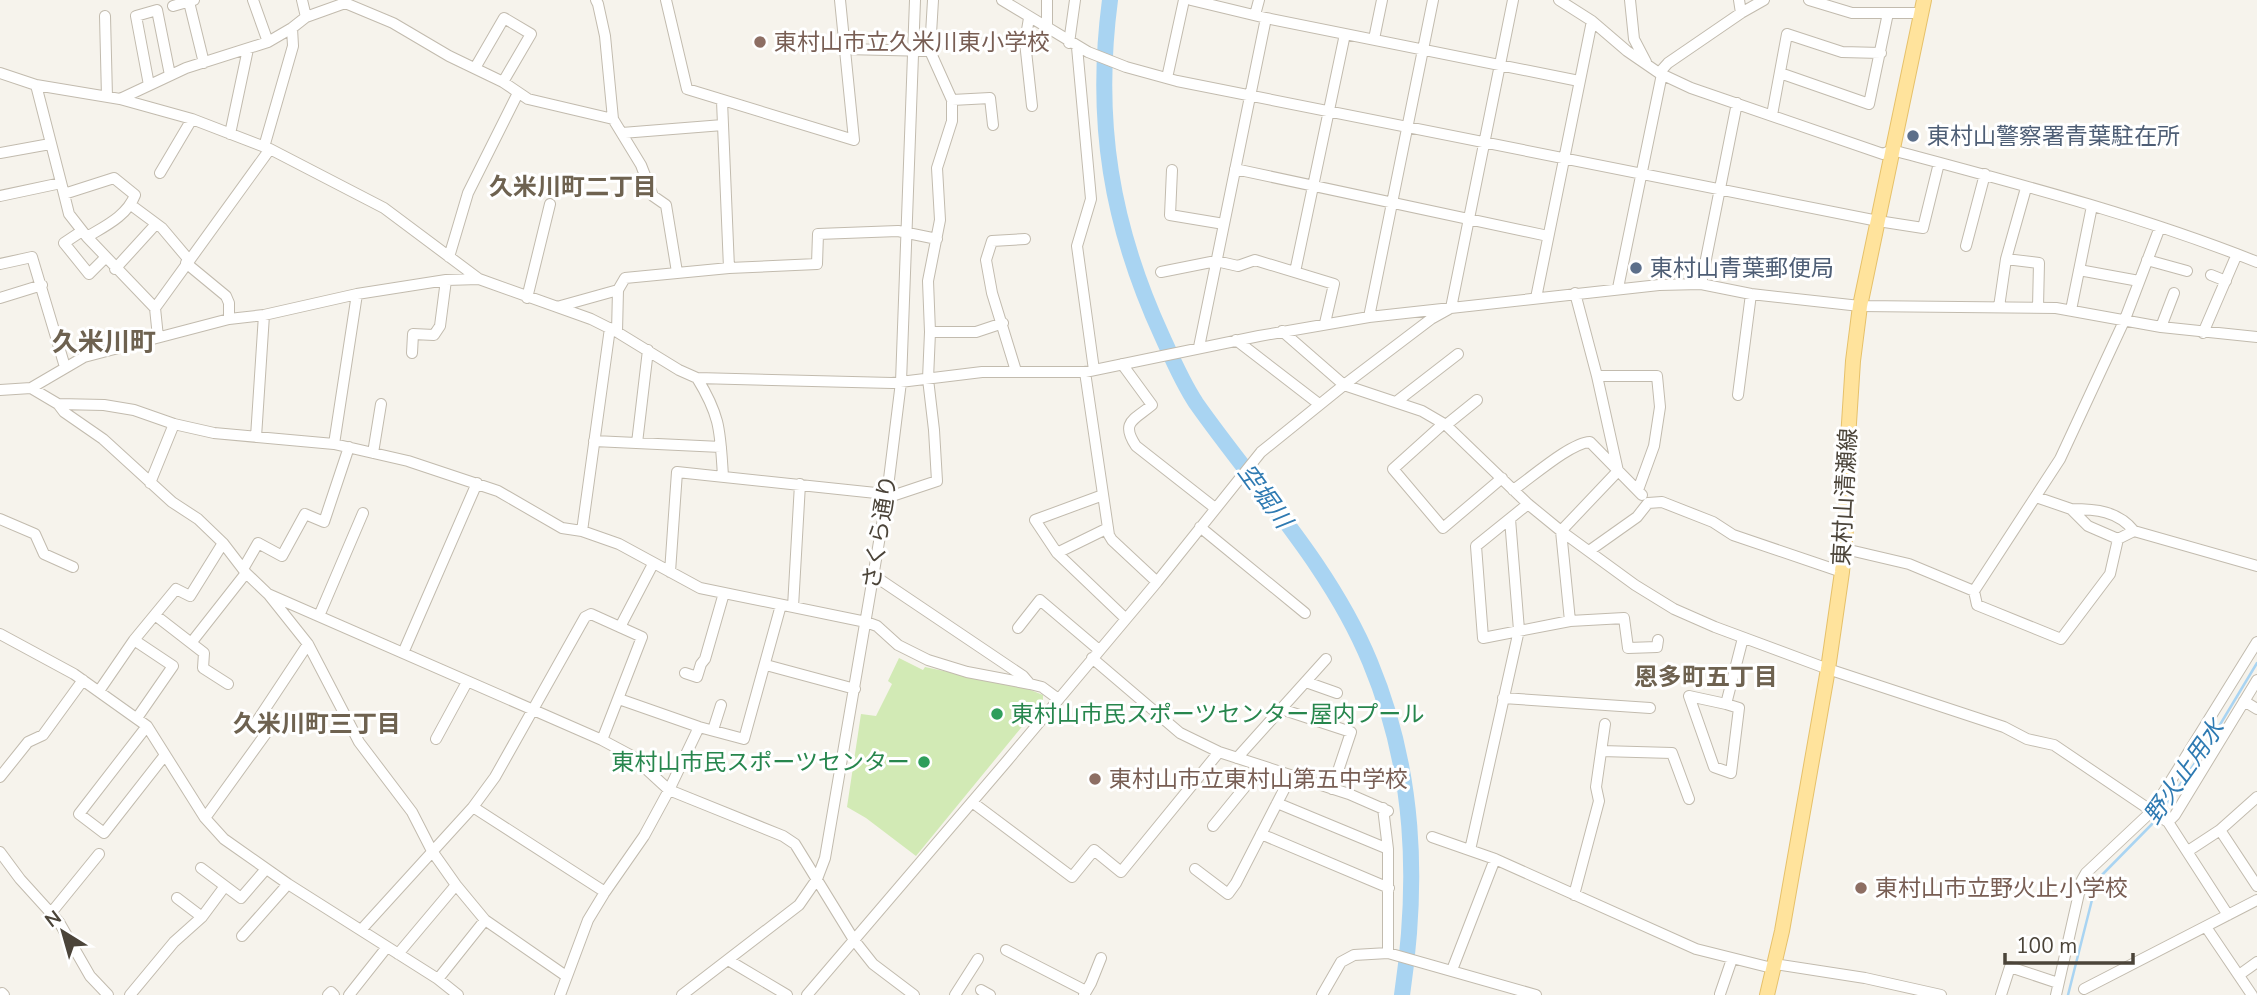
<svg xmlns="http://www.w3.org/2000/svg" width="2257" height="995" viewBox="0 0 2257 995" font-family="'Nunito Sans','Noto Sans JP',sans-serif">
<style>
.park{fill:#d2eab5}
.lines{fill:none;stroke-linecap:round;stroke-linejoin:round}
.stream{stroke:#a9d4f2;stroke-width:2.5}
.river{stroke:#a9d4f2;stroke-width:16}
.minor-casing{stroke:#c2bbae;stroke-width:12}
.major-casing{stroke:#e6c16a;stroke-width:16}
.minor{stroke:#fff;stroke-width:10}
.major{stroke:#ffe39c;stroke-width:14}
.education-dot{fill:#8d6e63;stroke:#fff;stroke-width:2.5}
.service-dot{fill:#5c6f8a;stroke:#fff;stroke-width:2.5}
.leisure-dot{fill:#2e9e5b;stroke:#fff;stroke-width:2.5}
.labels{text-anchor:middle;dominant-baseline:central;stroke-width:6;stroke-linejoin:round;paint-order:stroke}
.education-label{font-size:23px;fill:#785e54;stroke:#fff;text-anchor:start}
.service-label{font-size:23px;fill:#4e5e75;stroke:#fff;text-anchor:start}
.street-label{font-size:23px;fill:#4b4439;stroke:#fff}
.leisure-label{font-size:23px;fill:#27864d;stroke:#fff;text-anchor:start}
.neighbourhood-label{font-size:24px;font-weight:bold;fill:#6e6250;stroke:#fff}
.water-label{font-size:24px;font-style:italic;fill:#2e7ab2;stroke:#fff}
.quarter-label{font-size:26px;font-weight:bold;fill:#6e6250;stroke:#fff}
</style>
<rect width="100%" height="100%" fill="#f6f3ec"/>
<!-- park -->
<path class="park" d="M899,658L923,670L925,667L1028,689L1043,695V701L916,856L866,818L847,807L861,714L876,716L892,684L888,681Z"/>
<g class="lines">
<!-- stream -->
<path class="stream" d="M2160,814L2212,738L2257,663
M2068,995L2097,880L2156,820"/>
<!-- river -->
<path class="river" d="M1110,0C1094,121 1111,225 1162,336C1172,358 1182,382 1196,403C1255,487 1330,565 1370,662C1415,770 1419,880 1402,995"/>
<defs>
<path id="minor" d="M253,0L268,42
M302,0L306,17
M596,0L598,4L605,36L613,119L641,165L653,196L666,205L677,272
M666,0L687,89L854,140L840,0
M1002,0L1088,52L1126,67L1177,81L1878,221L1923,228L1939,163
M1191,0L1266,18L1579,81
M1559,0L1592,21L1627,51L1659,73L1691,88L1883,154L1892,150C2015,183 2139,215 2257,262
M1630,0L1634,39L1646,62
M1739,0L1741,13L1764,0
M1809,0L1852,13H1921
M189,2L204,63
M173,6L194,0
M1255,15L1259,0
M105,16L107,97
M1029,18L1025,42L1032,106
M1047,29V0
M1374,39L1382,0
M1069,43L1075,0
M1077,47L1091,199L1077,246L1094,370
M845,49L930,51
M475,68L504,18L531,34L503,82
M0,73L36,85L120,99L192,119L270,149L384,208L479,279L591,319L617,332L679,370L697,378L892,383L982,372H1085L1259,336L1369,317L1659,285L1701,284L1751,294L1860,306L2056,308L2161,327L2257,337
M1659,73L1668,63L1741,13
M1780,73L1869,104L1888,13
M1167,78L1184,0
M36,85L64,194L114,178L135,195C127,216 105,226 87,237
M149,85L136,16L157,10L170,75
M120,99L186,68L268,42L292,28L306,17L345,3L393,23L449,56L503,82L528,99L613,119
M952,100L990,98L993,125
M722,101L729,268
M1772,115L1787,34L1842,52L1881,53
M622,133L723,125
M230,134L248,49
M264,147L293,46L292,28
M0,153L50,144
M1235,169L1548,236
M1172,170L1170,215L1224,224
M160,173L192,119
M64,194L69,214L87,237L155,308
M0,196L61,183
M131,205L162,228L189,260
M82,231L64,243L89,274L105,258
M1966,246L1985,174
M449,257L468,193L518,93
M2006,259L2026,188
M2147,260L2187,271
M186,263L226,296L229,303V319
M0,264L32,257L65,367
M115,269L156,224
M2079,270L2139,281
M1161,272L1216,261L1238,266L1255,260L1334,284L1325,323
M1295,272L1345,34
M2211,275L2226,281
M1701,284L1737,103
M1618,288L1662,74
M0,298L42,285
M527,298L550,204
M1536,298L1592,21
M557,307L618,290
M1999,307L2006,259L2039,263L2038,307
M1451,308L1513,0
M2071,310L2092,206
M1369,317L1433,0
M2161,327L2174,293
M1282,331L1344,385L1422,411L1446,425L1528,504L1561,531L1635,585L1674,609L1715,627L1828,669L2004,727L2027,739L2054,745L2168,822L2228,915
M617,332L618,290L625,278L729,268L817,264L818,234L898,231L937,239
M930,332H976L1003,323
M2203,333L2237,254
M158,337L155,308L270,149
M1236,340L1319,404
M1199,347L1266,18
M412,353L413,334L434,335L440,326L446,280
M1122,364L1152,405C1134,420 1120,422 1136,446L1215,508
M1016,371L992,293L986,260L992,241L1025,239
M1085,372L1109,535L1112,540L1157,582
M1597,376H1657L1660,407L1654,446L1638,490
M697,378C721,417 720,432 723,476
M31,388L84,357L229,319L264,315L357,294L446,280L479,279
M0,390L31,388L58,404L64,412L103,439L172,502L198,519L223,543L246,573L268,594L602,740L632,756L669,790L783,836L795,844L854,940L873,964L914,995
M1738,395L1751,294
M1396,402L1458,354
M58,404L104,405L134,410L174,424L214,433L334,444L408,461L498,491L562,528L582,531L619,544L700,588L866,622L877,626L898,645L928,660L967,672L1030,684L1042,687L1057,698
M1443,424L1393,469L1443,528L1502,478
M1446,425L1477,400
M256,437L264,315
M594,441L721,447
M637,443L648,350
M334,444L357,294
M373,453L381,404
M150,483L174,424
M1513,490C1531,478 1570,443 1590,442L1642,495
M1103,495L1035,520L1057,553L1125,618
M2036,497L2071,509L2088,526L2118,539L2134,531L2257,566
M1648,503L1662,502L1713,522L1733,535L1842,572
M1528,504L1476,546L1483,638L1570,621L1624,618L1628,648L1657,647L1658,640
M2071,509C2096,509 2118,511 2134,531
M0,519L35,534L44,554L73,567
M1200,527L1305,613
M582,531L610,328
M1845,549L1909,564L1974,591L2060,459L2125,319L2160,227
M1589,551L1637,517L1648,503
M1057,553L1108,528
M243,569L258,543L282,556L305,514L324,522L349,447
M670,572L677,472L895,495L937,481L934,430L928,379L930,332L928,281L940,220L937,168L952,121V100L930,51L933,0
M873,575L1023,676L1029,683
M1974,591L1977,605L2061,639L2110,574L2118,539
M269,595L308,644L359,742L412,812L432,851L456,885L485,920L566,976
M793,607L800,484
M155,615L204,653L203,668L228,684
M319,616L363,513
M1570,621L1561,531L1618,471L1597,376L1575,293
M620,627L653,564
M1018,628L1040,600L1099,650
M0,634L74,674L147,726L205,818L224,839L288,884L438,979L458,995
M134,640L173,666L137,718
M191,643L246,573
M403,653L477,483
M1092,658L1180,733L1219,752L1349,794L1388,811
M766,665L855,689
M685,673L697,677L701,664L705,659L724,593
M1306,682L1337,693
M99,691L134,640L176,589L190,596L223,543
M1503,698L1650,708
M619,699L699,727L744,739L781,605
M2244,701L2257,709
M1726,704L1689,696L1714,767L1731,773L1739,708L1726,704L1743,638
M1281,709L1351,732L1332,789
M147,726L79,814L104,833L165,755
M713,730L721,705
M436,739L467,682
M1601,751L1672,753L1689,799
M1237,758L1326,659
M0,777L28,742L43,735L83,680
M972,802L1072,877L1094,850L1121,872L1219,752
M1277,803L1388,849
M473,807L605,892
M1383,808L1388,849V953
M205,818L267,732L255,724L308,644
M2168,822L2175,815L2257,680
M1213,826L1262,766
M2220,830L2257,886
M1261,834L1389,888
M1432,837L1495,859L1696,949L1768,967L1775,964L1865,978L1941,995
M1470,850L1519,630L1510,519
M2188,851L2220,830L2257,797
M0,852L20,879L59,922L90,976L108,995
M201,868L225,886
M1195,869L1228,894L1236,883L1291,776
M1574,895L1599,801L1596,787L1605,724
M177,898L202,917
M51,913L99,854
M2206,927L2252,995
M361,930L473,807L495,777L585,617L591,614L642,637L602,740
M242,936L288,884
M1006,950L1086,991
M398,954L456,885
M728,960L787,995
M1452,970L1495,859
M2239,975L2257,962
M438,979L485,920
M2084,989L2257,900
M981,990L990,995
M2,993L4,995
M1720,994L1732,959
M130,995L174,942L202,917L225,886L241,898L266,869
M328,995L331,992L334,995
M349,995L387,947
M560,995L588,920L605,892L644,836L669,790L699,727
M682,995L799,905L817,879L825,858L887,495L901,382L915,0
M807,995L1007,761L1157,582L1261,452L1344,385L1431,319L1449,309
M955,995L978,959
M1084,995L1091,983L1101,958
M1322,995L1341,962L1354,955L1388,953L1536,995
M2001,995L2010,967L2058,983
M2056,995L2082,880L2086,873L2152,811L2257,642"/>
<path id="major" d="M1767,995L1782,931L1828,669L1842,572L1846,529L1847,454L1853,361L1860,306L1924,0"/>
</defs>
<!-- minor casing -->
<use href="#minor" class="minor-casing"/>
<!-- major casing -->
<use href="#major" class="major-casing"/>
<!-- minor -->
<use href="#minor" class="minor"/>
<!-- major -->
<use href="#major" class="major"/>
</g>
<!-- markers -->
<g class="education-dot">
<circle cx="760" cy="42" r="7"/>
<circle cx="1095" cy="779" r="7"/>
<circle cx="1861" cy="888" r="7"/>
</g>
<g class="service-dot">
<circle cx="1913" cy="136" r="7"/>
<circle cx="1636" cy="268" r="7"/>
</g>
<g class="leisure-dot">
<circle cx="997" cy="714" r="7"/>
<circle cx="924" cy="762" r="7"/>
</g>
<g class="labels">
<!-- education labels -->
<g class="education-label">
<text x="774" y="42">東村山市立久米川東小学校</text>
<text x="1109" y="779">東村山市立東村山第五中学校</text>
<text x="1875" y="888">東村山市立野火止小学校</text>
</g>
<!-- service labels -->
<g class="service-label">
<text x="1927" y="136">東村山警察署青葉駐在所</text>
<text x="1650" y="268">東村山青葉郵便局</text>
</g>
<!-- street labels -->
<g class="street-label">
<text transform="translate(1845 497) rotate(-87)">東村山清瀬線</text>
<text transform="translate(880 532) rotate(-81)">さくら通り</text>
</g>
<!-- leisure labels -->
<g class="leisure-label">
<text x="1011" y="714">東村山市民スポーツセンター屋内プール</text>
<text x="910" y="762" text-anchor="end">東村山市民スポーツセンター</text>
</g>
<!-- neighbourhood labels -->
<g class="neighbourhood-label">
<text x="573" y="187">久米川町二丁目</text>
<text x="1706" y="677">恩多町五丁目</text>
<text x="317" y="724">久米川町三丁目</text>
</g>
<!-- water labels -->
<g class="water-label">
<text transform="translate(1265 496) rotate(54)">空堀川</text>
<text transform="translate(2184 772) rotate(-55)">野火止用水</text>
</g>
<!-- quarter labels -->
<g class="quarter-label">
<text x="104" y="342">久米川町</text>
</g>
</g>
<!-- north arrow -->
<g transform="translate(63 932) rotate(323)" stroke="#ffffff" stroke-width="5" paint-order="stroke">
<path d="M0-5L12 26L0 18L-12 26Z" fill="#4b4439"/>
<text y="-10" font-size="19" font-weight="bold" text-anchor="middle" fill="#4b4439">N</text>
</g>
<!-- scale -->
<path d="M2005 953v10h128v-10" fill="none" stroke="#4b4439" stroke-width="3.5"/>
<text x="2016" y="953" font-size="21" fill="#4b4439" stroke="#ffffff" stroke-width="5" paint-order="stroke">100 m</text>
</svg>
